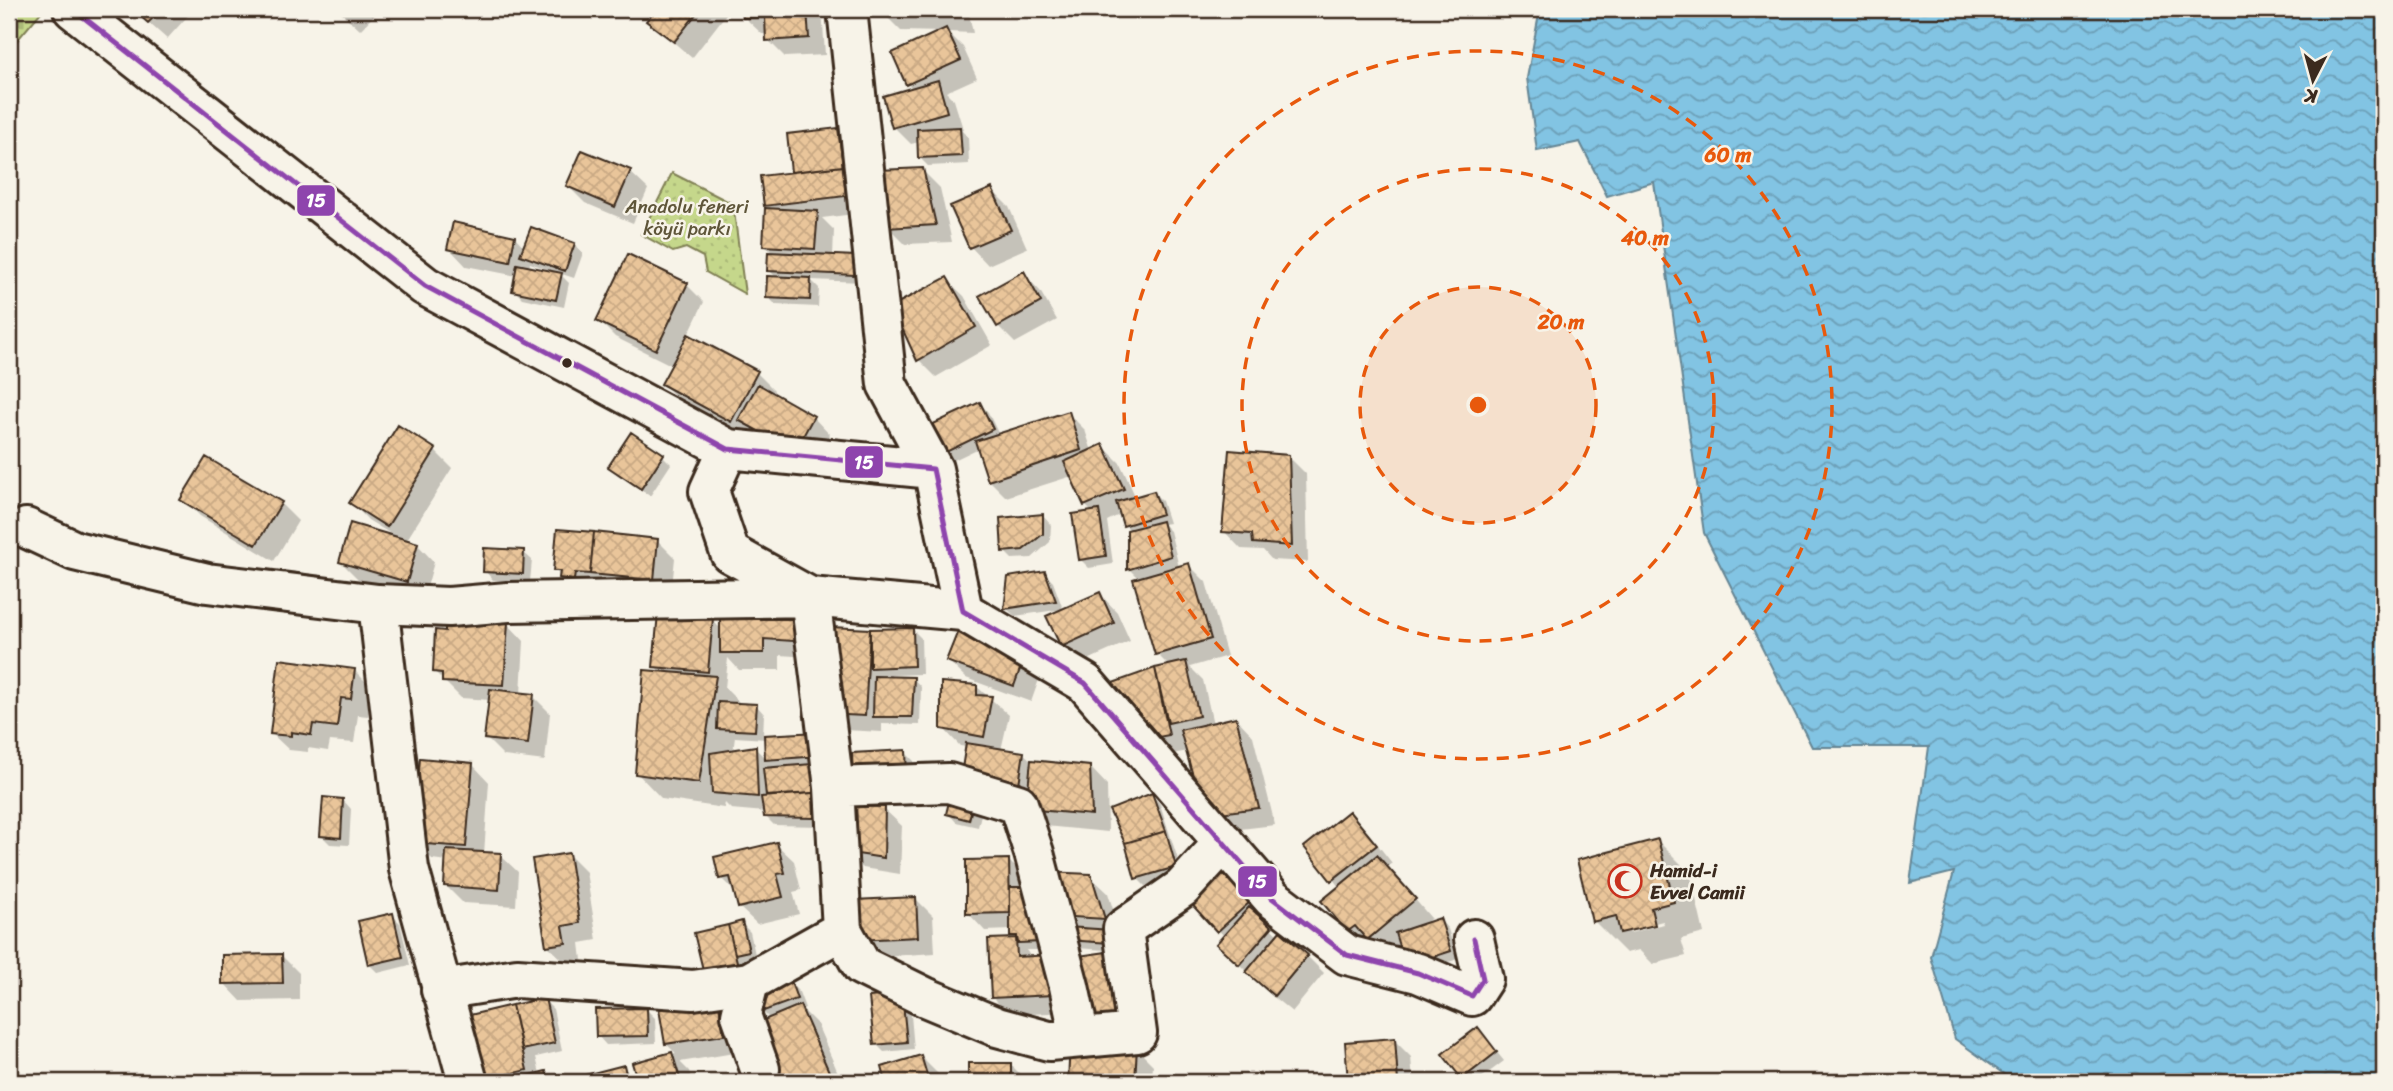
<svg xmlns="http://www.w3.org/2000/svg" width="2393" height="1091" viewBox="0 0 2393 1091" font-family="Sriracha,sans-serif">
<style>
.green{fill:url(#green-dots);stroke:#808054;stroke-width:2}
.cemetery{fill:url(#cemetery-stones);stroke:#808054;stroke-width:2}
.water{fill:url(#water-waves);stroke:#668694;stroke-width:2}
.shadow{fill:#0003;fill-rule:evenodd}
.building{fill:url(#building-cross-hatch);stroke:#3b2a1e;stroke-width:2}
.lines{fill:none;stroke-linecap:round;stroke-linejoin:round}
.street-casing{stroke:#3b2a1e;stroke-width:44}
.street{stroke:#f7f3e8;stroke-width:38}
.bus-1-casing{stroke:#f7f3e8;stroke-width:10}
.bus-1{stroke:#8e44ad;stroke-width:5}
.ring{fill:none;stroke:#e8590c;stroke-width:3.5;stroke-dasharray:12 9}
.bus-dot{fill:#3b2a1e;stroke:#f7f3e8;stroke-width:2.5}
.labels{text-anchor:middle;dominant-baseline:central;stroke-width:5;stroke-linejoin:round;paint-order:stroke}
.park-label{font-size:19px;fill:#5e5539;stroke:#f7f3e8}
.poi-label{font-size:19px;font-weight:bold;fill:#3b2a1e;stroke:#f7f3e8;text-anchor:start}
.centre{fill:#e8590c;stroke:#f7f3e8;stroke-width:3.5}
.ring-label{font-size:21px;text-anchor:middle;font-weight:bold;fill:#e8590c;stroke:#f7f3e8;stroke-width:5;stroke-linejoin:round;paint-order:stroke}
.line-badge{stroke:#f7f3e8;stroke-width:2.5}
.badge-label{font-size:19px;text-anchor:middle;font-weight:bold;fill:#fff}
</style>
<defs>
<pattern id="green-dots" width="8" height="8" patternUnits="userSpaceOnUse" patternTransform="scale(1.75)"><rect width="8" height="8" fill="#c5d78b"/><path d="M2 2h.1M6 6h.1" fill="none" stroke="#aab978" stroke-width="1.8" stroke-linecap="round"/></pattern>
<pattern id="cemetery-stones" width="16" height="16" patternUnits="userSpaceOnUse" patternTransform="scale(1.75)"><rect width="16" height="16" fill="#c5d78b"/><path d="M2 7V4a2 2 0 0 1 4 0v3zM10 15v-3a2 2 0 0 1 4 0v3z" fill="#aab978"/></pattern>
<pattern id="water-waves" width="16" height="10" patternUnits="userSpaceOnUse" patternTransform="scale(1.75)"><rect width="16" height="10" fill="#82c4e3"/><path d="M0 5q4-4 8 0t8 0" fill="none" stroke="#6c9fb7"/></pattern>
<pattern id="building-cross-hatch" width="8" height="8" patternUnits="userSpaceOnUse" patternTransform="scale(1.75)"><rect width="8" height="8" fill="#e9c59a"/><path d="M0 0l8 8M0 8l8-8" fill="none" stroke="#c9a984"/></pattern>
</defs>
<rect width="100%" height="100%" fill="#f7f3e8"/>
<filter id="ink" filterUnits="userSpaceOnUse"><feTurbulence type="fractalNoise" baseFrequency=".0143" numOctaves="2"/><feDisplacementMap in="SourceGraphic" scale="14" xChannelSelector="R" yChannelSelector="G"/><feConvolveMatrix kernelMatrix="1 2 1 2 8 2 1 2 1" color-interpolation-filters="sRGB"/></filter>
<g filter="url(#ink)">
<!-- green -->
<path class="green" d="M672,173L733,204L745,294L706,272L703,257L686,248L673,252L641,234Z"/>
<!-- cemetery -->
<path class="cemetery" d="M9,9H38L41,12L9,50Z"/>
<!-- water -->
<path class="water" d="M1540,9H2384V1082H2015L1955,1039L1931,957L1954,872L1910,883L1929,747H1812L1704,533L1654,182L1607,196L1580,142L1537,151L1527,78Z"/>
<!-- shadow -->
<path class="shadow" d="M133,9H194L167,39Z
M337,9H380L360,30Z
M658,9H730L692,58L649,21Z
M744,9H822L825,55L785,57L768,40V34H762L744,17Z
M883,9H968L973,33L948,32L963,47L977,78L946,92L954,100L963,129L961,130L968,137L969,164L928,166L919,157V142L911,144L894,127L913,89L908,84L942,32L901,31L884,14Z
M837,130L855,147L862,213L822,218L834,230L833,257L855,258L863,282L811,280L819,288L818,307L776,305L768,297L777,278L769,270L774,254L764,245L771,210L766,205L793,174L789,135Z
M922,170L940,188L952,242L905,244L888,227Z
M630,172L648,189L633,223L585,203L568,186Z
M992,190L1009,207L1027,248L988,265L971,247L953,207Z
M515,237L525,248L574,244L583,253L574,278L559,273L569,283L564,307L522,298L514,290L517,276L466,266L449,248ZM530,263L553,271L552,273L529,268Z
M1023,273L1040,291L1057,320L1015,343L998,326Z
M946,279L964,296L992,345L936,377L919,360Z
M687,285L704,302L688,335L757,373L774,390L772,394L813,417L830,435L812,467L758,437L752,431L748,438L680,401L663,384L673,366L615,337L598,320Z
M980,404L988,412L999,435L1068,413L1085,430L1092,451L1103,446L1120,463L1136,498L1154,493L1162,501L1169,523L1163,524L1170,531L1179,567L1189,565L1206,582L1227,656L1190,667L1203,680L1213,724L1236,718L1253,736L1275,825L1223,831L1188,751L1162,756L1110,685L1169,666L1157,654L1139,579L1129,569V529L1125,525L1121,514L1107,521L1113,564L1089,568L1081,560L1093,513L1085,505L1072,476L1006,497L989,480L979,448L952,461L944,453Z
M398,427L435,451L452,468L406,541L417,544L434,562L424,598L358,579L341,562L396,537L368,520L351,502Z
M663,456L671,464L650,496L618,475L610,466Z
M1288,456L1306,474L1308,562L1272,560L1263,550L1241,549L1224,531Z
M183,499L281,504L298,521L274,561L200,516Z
M1043,516L1051,525L1050,542L1032,558L1012,559L1004,551Z
M657,540L675,558L671,597L601,582L582,580V587L569,586L555,570Z
M523,552L532,560L530,582L493,580L485,571Z
M1044,573L1053,582L1063,609L1015,616L1006,608Z
M1100,594L1117,612L1130,641L1079,664L1062,646Z
M712,620L722,630L799,621L823,658L780,655V670H739L728,658L725,688L740,703L756,705L764,714L763,737L818,734L822,826L774,825L765,816V812L731,809L725,803L724,808L662,799L637,773L661,673L655,666ZM735,737L766,739L767,760L755,748L733,752Z
M507,623L524,641L521,694L533,696L550,713L545,761L504,756L486,738L491,700L461,698L435,672Z
M870,630H913L921,638L922,674L891,675V678H913L921,687L920,725L882,724V732L845,730L828,713Z
M959,633L1041,674L1031,702L966,678L948,661Z
M355,671L372,688L368,716L358,715L354,743L330,741L328,751L308,748V752L289,750L271,733Z
M976,686L1009,715L1001,750L1023,753L1032,761L1090,767L1107,785L1108,832L1045,826L967,747L960,746L943,728Z
M905,752L914,761L915,787L863,789Z
M472,764L489,782L484,854L500,855L518,872L516,906L463,903L446,886L447,861L432,859L415,842Z
M1152,795L1160,804L1183,875L1145,886L1137,878Z
M343,800L351,809L349,845L330,844L322,836Z
M983,806L978,827L956,822L948,813Z
M884,809L902,826L900,874L863,868L845,851Z
M1349,813L1366,830L1392,863L1387,867L1431,918L1421,927L1440,920L1448,929L1458,959L1415,973L1400,944L1385,956L1366,948L1348,931L1340,888L1307,847Z
M1658,841L1690,873L1704,933L1681,939L1686,956L1653,964L1639,950L1626,953L1594,921ZM1663,921L1664,924L1630,933L1627,930Z
M776,844L794,861L801,890L793,892L799,914L757,924L739,907L736,893L721,878Z
M569,855L586,872L597,940L580,943L582,960L565,962L547,945Z
M1009,861L1026,878L1051,950H1026L1069,1012L1010,1015L993,998L990,941L1016,939L1012,935V930L985,931L968,913Z
M1090,876L1108,893L1121,935L1118,951L1077,948L1059,916Z
M1237,887L1267,919L1264,922L1279,936L1307,956L1324,973L1292,1012L1265,990L1227,952L1225,937L1188,898Z
M916,899L933,916L935,953L875,957L858,939Z
M392,915L400,923L410,965L378,973L369,964Z
M741,923L750,932L756,959L743,962L747,978L715,986Z
M282,956L299,973V1000L241,1001L224,983Z
M791,984L799,992L805,1008L802,1009L817,1024L842,1082H778L754,1026L770,1019L763,1012L757,996Z
M871,998L910,1004L914,1049L884,1052L876,1044Z
M544,1000L553,1009L562,1051L536,1057L540,1074L545,1073L555,1082H490L486,1079Z
M718,1001L735,1019L740,1052L680,1062L689,1071L692,1082H640L635,1065L676,1053L666,1044Z
M646,1009L655,1018L656,1043L606,1045L598,1036Z
M1478,1029L1504,1061L1476,1082H1468L1463,1078Z
M1394,1040L1411,1057L1413,1082H1350L1347,1043Z
M1072,1044L1136,1048L1153,1065L1152,1082H1070Z
M921,1057L938,1074L940,1082H931L929,1075H925L927,1082H888L884,1068Z
M969,1065H1011L1028,1082H969Z
M623,1067L638,1082H565Z"/>
<!-- building -->
<path class="building" d="M132,9H162L148,23Z
M656,9H700L674,42L646,21Z
M742,9H807L809,38L766,41L765,17L743,18Z
M881,9H956L957,16L882,15Z
M946,28L961,60L906,85L892,53Z
M938,80L947,112L892,128L883,96Z
M960,127L962,156L918,158L917,129Z
M838,128L843,166L791,172L787,134Z
M582,150L631,170L615,207L566,186Z
M843,166L846,196L764,206L760,176Z
M923,168L936,225L886,228L879,170Z
M992,188L1011,230L969,248L950,206Z
M765,208L818,211L815,249L763,246Z
M453,222L515,236L510,262L447,249Z
M531,227L575,243L565,271L520,255Z
M768,252L856,256L855,275L767,271Z
M628,254L688,283L656,350L596,321Z
M517,264L562,273L556,300L512,291Z
M1024,271L1041,302L997,327L979,296Z
M767,276L811,278L810,300L766,298Z
M947,277L976,327L917,361L892,306Z
M688,334L758,371L731,422L661,384Z
M758,384L814,416L795,451L738,420Z
M980,402L993,429L942,454L929,426Z
M1069,411L1081,450L988,481L975,441Z
M398,425L436,449L387,527L349,503Z
M631,432L664,454L641,489L608,467Z
M1103,444L1124,489L1084,506L1064,462Z
M1229,450L1289,455L1292,546L1253,543L1252,534L1222,532Z
M206,457L282,502L256,545L180,500Z
M1154,491L1162,514L1123,526L1116,502Z
M1099,510L1106,556L1079,560L1072,514Z
M1043,514V534L1023,550L1002,552L1000,518Z
M1162,521L1171,556L1127,570V530Z
M350,523L418,543L407,582L339,562Z
M557,529L594,532L590,574L575,573L574,580L559,578L560,571H553Z
M594,532L658,539L654,580L590,574Z
M484,548L524,550L523,574L483,572Z
M1189,563L1211,639L1155,655L1133,579Z
M1045,571L1056,601L1004,609L1008,577Z
M1100,592L1114,623L1061,647L1046,616Z
M658,613L713,618L708,672L653,667Z
M445,618L508,622L504,685L442,682V673L433,672L435,630L445,631Z
M720,619H800L808,642L764,639V653H720Z
M831,627L870,629L865,716L826,714Z
M913,628L914,666L870,668V629Z
M958,631L1025,655L1014,686L946,661Z
M279,659L355,669L351,699L341,698L337,727L313,724L311,735L291,732V736L270,734Z
M1186,661L1199,716L1168,723L1155,668Z
M1155,668L1169,735L1143,740L1107,685Z
M644,670L716,676L699,783L635,774Z
M874,676L914,677L912,717H873Z
M941,682L977,685V695L992,696L984,737L941,729Z
M490,689L534,694L528,744L484,739Z
M718,702L757,704L755,731L717,729Z
M1236,717L1259,808L1204,815L1180,730Z
M818,732L820,756L765,760L764,735Z
M966,743L1024,752L1019,784L961,775Z
M756,746L758,797L712,793L710,753Z
M906,750L907,779L853,782L852,753Z
M420,758L473,763L466,847L413,843Z
M1031,760L1090,766L1092,815L1026,809Z
M824,763L826,792L766,796L763,768Z
M952,789L975,796L969,820L946,814Z
M813,793L814,818L764,817L761,797Z
M1152,793L1166,831L1125,843L1109,810Z
M323,797L343,799L341,838L320,836Z
M844,806L885,807L884,858L844,852Z
M1349,811L1377,845L1331,881L1304,847Z
M1166,831L1176,867L1135,879L1125,843Z
M1658,839L1674,902L1651,908L1655,925L1620,933L1616,916L1592,922L1577,860Z
M777,842L785,873L777,874L783,897L738,908L730,877L719,879L714,857Z
M446,850L501,853L499,890L444,886Z
M569,853L580,923L563,926L566,943L546,946L532,859Z
M1377,855L1416,899L1367,940L1355,926L1347,932L1321,901Z
M1009,859L1010,913L966,914V860Z
M1220,867L1251,901L1217,932L1186,898Z
M1045,872L1091,874L1105,919L1057,916Z
M1010,887H1033L1043,942L1018,943L1017,936H1010Z
M916,897L918,937L856,940L854,900Z
M1249,907L1272,927L1239,965L1216,944Z
M393,913L403,957L368,965L358,921Z
M1440,918L1451,951L1405,966L1395,933Z
M742,921L749,951L735,954L728,925Z
M728,925L739,970L705,978L694,933Z
M1067,927L1111,930L1110,943L1067,940Z
M1280,931L1308,955L1274,996L1246,972Z
M1016,938L1017,957L1051,955L1053,995L991,998L988,939Z
M1114,951L1125,1022L1083,1029L1071,957Z
M282,954L283,983L222,984V955Z
M791,982L797,999L761,1012L755,995Z
M902,994L907,1042L874,1045L869,997Z
M545,998L555,1043L522,1050L512,1005Z
M718,999L724,1035L665,1044L659,1009Z
M512,1005L527,1070L484,1080L470,1015Z
M800,1005L830,1074L811,1082H776L752,1025Z
M647,1008L648,1036L596,1037L595,1009Z
M1478,1027L1497,1052L1462,1079L1442,1054Z
M1395,1038L1398,1082H1348L1345,1042Z
M1070,1042L1137,1046L1135,1082H1068Z
M672,1052L681,1082H638L632,1063Z
M921,1055L929,1082H886L882,1067Z
M968,1063H1011V1082H968Z
M624,1065L628,1082H558Z
M546,1071L549,1082H503Z"/>
<g class="lines">
<defs>
<path id="street" d="M73,9L425,286L728,449L933,469L963,611L1085,683L1272,898L1347,955L1418,973L1472,996L1483,979L1474,939
M847,9L887,384L933,469
M728,449L709,491L730,553L808,596
M26,528L75,551L207,583L378,604L449,607L508,602L810,597L963,611
M810,597L834,787L842,930L862,966L925,997L997,1027L1049,1041L1137,1033L1123,929L1182,888L1224,842
M378,604L409,869L468,1082
M834,787L949,783L1018,804L1034,853L1069,986L1080,1038
M749,982L741,1015L760,1069
M441,990L517,978L693,990L749,982L842,930"/>
</defs>
<!-- street casing -->
<use href="#street" class="street-casing"/>
<!-- street -->
<use href="#street" class="street"/>
<defs>
<path id="bus-1" d="M73,9L425,286L728,449L933,469L963,611L1085,683L1272,898L1347,955L1418,973L1472,996L1483,979L1474,939"/>
</defs>
<!-- bus-1 casing -->
<use href="#bus-1" class="bus-1-casing"/>
<!-- bus-1 -->
<use href="#bus-1" class="bus-1"/>
</g>
</g>
<!-- distance rings -->
<circle cx="1478" cy="405" r="118" fill="#e8590c" fill-opacity=".12"/>
<g class="ring">
<circle cx="1478" cy="405" r="118"/>
<circle cx="1478" cy="405" r="236"/>
<circle cx="1478" cy="405" r="354"/>
</g>
<!-- icons -->
<defs>
<symbol id="mosque-ring" viewBox="-11 -11 22 22"><circle r="9.5" fill="#f7f3e8" stroke="#c8321e" stroke-width="1.5"/><path d="M3.5-4.9A6 6 0 1 0 3.5 4.9A5 5 0 1 1 3.5-4.9Z" fill="#c8321e"/></symbol>
</defs>
<g fill-rule="evenodd">
<use href="#mosque-ring" x="1606" y="862" width="38" height="38"/>
</g>
<!-- markers -->
<circle class="bus-dot" cx="567" cy="363" r="6"/>
<g class="labels">
<!-- park labels -->
<g class="park-label">
<text x="687" y="206">Anadolu feneri<tspan x="687" dy="22">köyü parkı</tspan></text>
</g>
<!-- poi labels -->
<g class="poi-label">
<text x="1650" y="870">Hamid-i<tspan x="1650" dy="22">Evvel Camii</tspan></text>
</g>
</g>
<circle cx="1478" cy="405" r="10" class="centre"/>
<g class="ring-label">
<text x="1728" y="162">60 m</text>
<text x="1645" y="245">40 m</text>
<text x="1561" y="329">20 m</text>
</g>
<g class="line-badge">
<rect x="296" y="184" width="40" height="33" rx="7" fill="#8e44ad"/>
<rect x="844" y="445" width="40" height="34" rx="7" fill="#8e44ad"/>
<rect x="1237" y="865" width="41" height="33" rx="7" fill="#8e44ad"/>
</g>
<g class="badge-label">
<text x="316" y="207">15</text>
<text x="864" y="469">15</text>
<text x="1257" y="888">15</text>
</g>
<!-- margin -->
<rect width="2393" height="1091" fill="none" stroke="#f7f3e8" stroke-width="35"/>
<rect x="18" y="18" width="2358" height="1056" fill="none" stroke="#3b2a1e" stroke-width="2.5" filter="url(#ink)"/>
<!-- north arrow -->
<g transform="translate(2313 80) rotate(186)" stroke="#f7f3e8" stroke-width="5" paint-order="stroke">
<path d="M0-5L12 26L0 18L-12 26Z" fill="#3b2a1e"/>
<text y="-10" font-size="19" font-weight="bold" text-anchor="middle" fill="#3b2a1e">K</text>
</g>
</svg>
